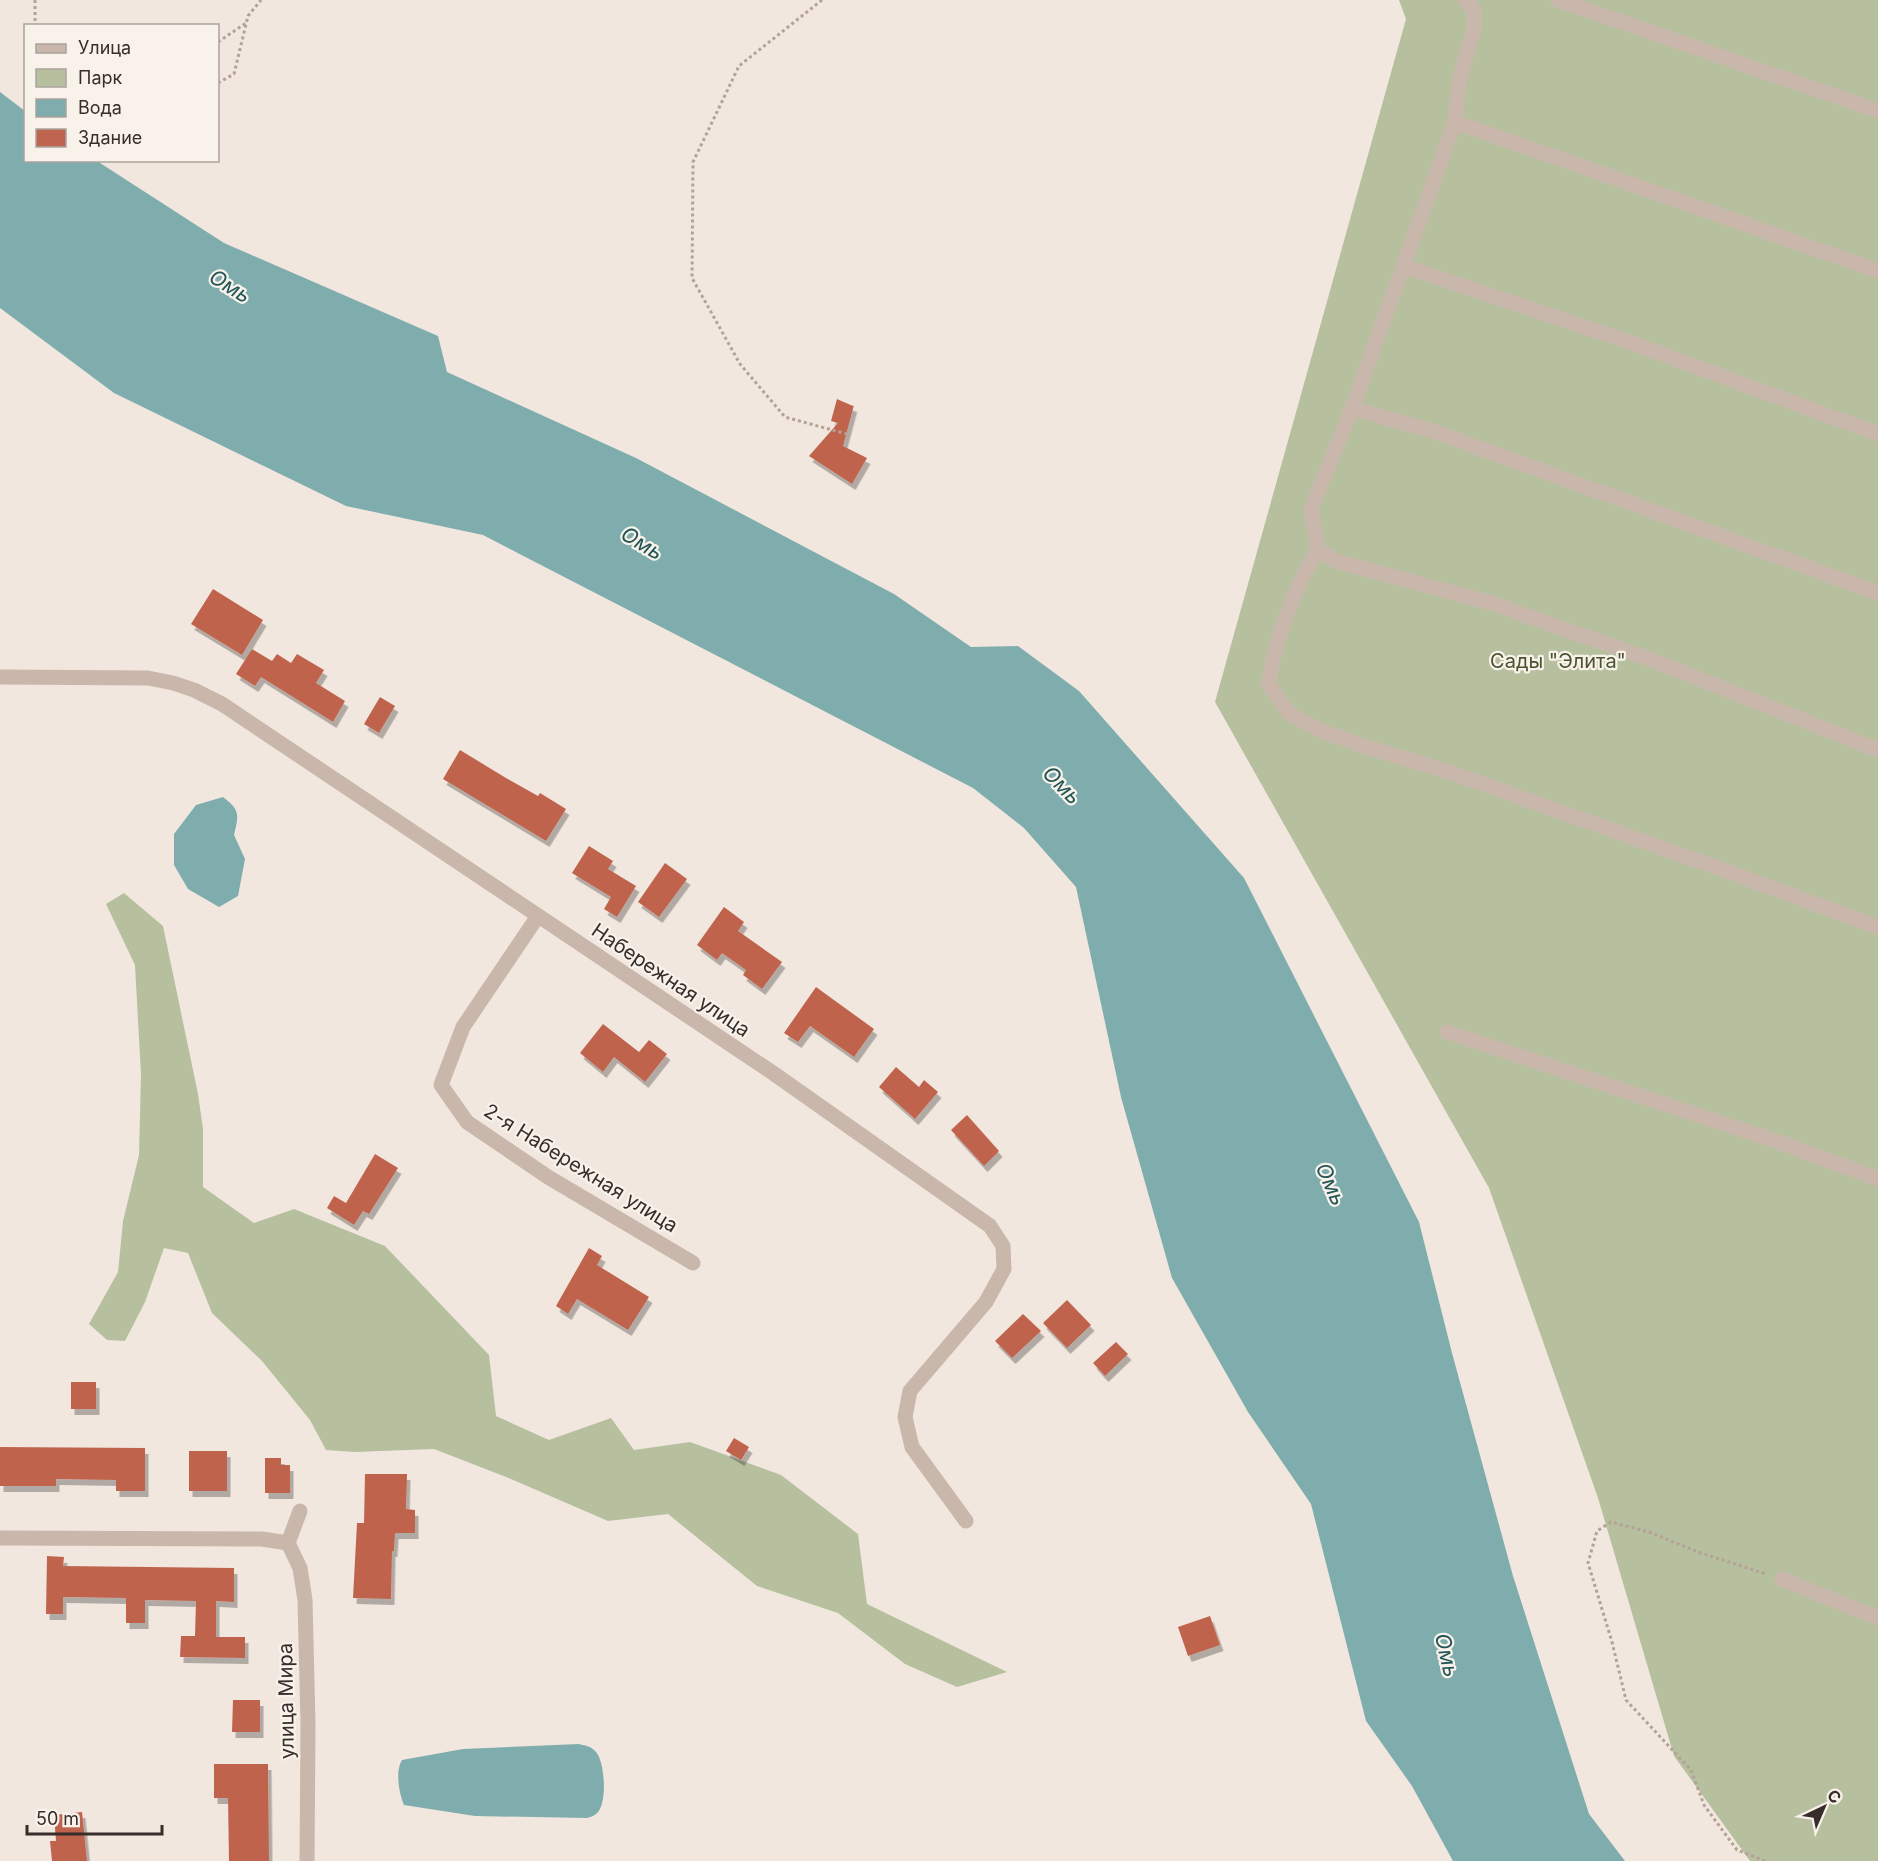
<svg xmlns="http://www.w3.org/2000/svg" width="1878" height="1861" viewBox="0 0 1878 1861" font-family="Inter,sans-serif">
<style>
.green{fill:#b6c09f}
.water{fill:#7fadad}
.building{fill:#bf644e;filter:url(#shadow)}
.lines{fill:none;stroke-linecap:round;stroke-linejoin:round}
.path{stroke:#b5a195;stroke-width:3;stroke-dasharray:3 3;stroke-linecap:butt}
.minor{stroke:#c9b7ab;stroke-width:15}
.labels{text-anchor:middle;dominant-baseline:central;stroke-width:4.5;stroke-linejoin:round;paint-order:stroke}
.park-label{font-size:20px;fill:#48542f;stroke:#f9f2eb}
.street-label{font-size:20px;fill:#372d2a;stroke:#f9f2eb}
.water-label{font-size:21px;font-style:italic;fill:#215556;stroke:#f9f2eb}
</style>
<defs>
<filter id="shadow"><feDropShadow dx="3.5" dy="6" stdDeviation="0" flood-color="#0004"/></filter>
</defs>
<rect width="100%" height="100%" fill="#f1e7de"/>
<!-- green -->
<path class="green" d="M1399,0H1878V1861H1750L1674,1756L1598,1498L1489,1188L1215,702L1406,19Z
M124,893L163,926L198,1094L203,1129V1187L254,1223L294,1209L385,1246L489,1355L496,1416L549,1440L611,1418L634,1450L690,1442L781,1475L858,1534L867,1604L1007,1672L957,1687L905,1664L838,1613L757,1586L668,1514L608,1521L511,1479L434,1449L354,1452L326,1450L310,1420L262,1361L212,1313L188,1253L164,1248L145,1302L125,1341L107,1340L89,1324L118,1272L123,1221L139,1155L141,1075L135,965L106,904Z"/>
<!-- water -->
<path class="water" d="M0,92L25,111L26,160L97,161L224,243L438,336L447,372L636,458L894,594L971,647L1018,646L1079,691L1244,878L1419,1222L1452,1353L1513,1576L1589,1814L1625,1861H1453L1412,1786L1366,1721L1311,1504L1248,1412L1172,1278L1121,1097L1076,887L1024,828L973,788L483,535L346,506L114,393L0,308Z
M223,797C240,810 239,814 234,835L245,859L238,896L219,907L188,889L174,865V834L196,805Z
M579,1744C586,1746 591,1746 596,1752C605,1762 608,1805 596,1814C594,1816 590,1817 587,1818L475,1816L404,1805C399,1793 395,1771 402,1760L463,1749Z"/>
<!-- building -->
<path class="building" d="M837,399L853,406L854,405L843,446L867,458L852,484L809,456L838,423L831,421Z
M213,589L263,620L242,655L191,624Z
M252,649L272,661L277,654L291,663L297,654L324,670L316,683L345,701L333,722L261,677L255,686L236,674Z
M380,697L395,706L379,733L364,724Z
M460,750L506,778L538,796L540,793L566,809L546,841L443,779Z
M589,846L613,861L608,869L636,886L617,917L604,909L611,897L572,873Z
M665,863L687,879L659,917L638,902Z
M724,907L744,922L738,931L782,962L762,989L743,975L746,970L722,953L717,960L697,945Z
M816,987L874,1029L854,1057L810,1026L798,1042L784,1033Z
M603,1024L639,1052L649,1040L667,1054L645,1082L614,1057L603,1072L580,1053Z
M896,1067L919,1087L924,1080L938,1092L915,1119L879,1087Z
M967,1115L999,1151L984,1166L951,1130Z
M375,1154L398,1168L369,1214L363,1211L354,1225L327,1208L334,1196L346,1203Z
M589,1248L602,1256L597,1265L649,1297L628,1330L577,1299L568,1314L556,1306Z
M1067,1300L1091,1325L1067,1348L1043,1323Z
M1023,1314L1041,1331L1012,1358L995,1341Z
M1116,1342L1128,1354L1105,1376L1093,1363Z
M71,1382H96V1409H71Z
M734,1438L749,1447L741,1460L726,1451Z
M0,1447L145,1448V1491H116V1480L56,1479V1486H0Z
M189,1451H227V1491H189Z
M265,1458H281V1465H290V1493H265Z
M365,1474H407L406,1509L415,1510V1533H395L394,1551H392L391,1599L353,1598L357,1523H364Z
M47,1556L64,1557L63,1566L234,1568V1602L216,1601V1637H245V1658L180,1657L181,1636H195L196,1601L145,1600V1623H126V1598L63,1597V1614H46Z
M1210,1616L1220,1645L1188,1656L1178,1627Z
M233,1700H260V1732H232Z
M214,1764H268L269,1861H229L228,1798H214Z
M82,1812L87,1861H52L50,1841H56L54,1815Z"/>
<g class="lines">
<!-- path -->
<path class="path" d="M35,0V26
M822,0L739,66L693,162L692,278L740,364L785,417L847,434
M218,42L246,23
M218,83L234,74L248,16L261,0
M1765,1861L1737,1850L1704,1805L1691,1770L1626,1700L1612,1642L1588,1563L1597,1531L1611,1522L1649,1532L1698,1552L1766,1574"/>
<!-- minor -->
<path class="minor" d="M1465,0L1474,10V30L1459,80L1455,122L1352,408L1311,509L1318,550L1336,561L1491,603L1652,660L1878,750
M1558,0L1878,111
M1455,122L1878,271
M1404,266L1632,343L1878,434
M1352,408L1435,432L1878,593
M1318,550C1295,586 1273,642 1269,685L1289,713L1319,730L1364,746L1455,774L1715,867L1878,927
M0,677L148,678L173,683L194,690L222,704L773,1073L990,1226L1003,1246L1004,1269L986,1302L910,1391L905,1417L912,1447L966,1521
M538,916L463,1027L441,1085L467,1122L548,1177L693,1263
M1447,1032L1779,1142L1878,1179
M300,1511L288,1543L300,1568L305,1600L308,1724L307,1861
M0,1538L262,1539L288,1543
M1782,1579L1878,1618"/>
</g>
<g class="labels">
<!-- park labels -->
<g class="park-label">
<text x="1558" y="661">Сады "Элита"</text>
</g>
<!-- street labels -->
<g class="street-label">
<text transform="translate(671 980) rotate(34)">Набережная улица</text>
<text transform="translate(581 1168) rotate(32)">2-я Набережная улица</text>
<text transform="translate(286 1701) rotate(-91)">улица Мира</text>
</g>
<!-- water labels -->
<g class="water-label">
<text transform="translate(230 286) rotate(32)">Омь</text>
<text transform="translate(642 543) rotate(31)">Омь</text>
<text transform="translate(1062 785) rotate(46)">Омь</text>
<text transform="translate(1331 1184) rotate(66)">Омь</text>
<text transform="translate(1447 1655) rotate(77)">Омь</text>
</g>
</g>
<!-- legend -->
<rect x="24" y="24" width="195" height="138" fill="#f9f2eb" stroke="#aba39e" stroke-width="1.5"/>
<rect x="36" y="44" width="30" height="9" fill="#c9b7ab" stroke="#aba39e" stroke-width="1.5"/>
<text x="78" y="54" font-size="18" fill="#372d2a">Улица</text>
<rect x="36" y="69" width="30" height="18" fill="#b6c09f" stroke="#aba39e" stroke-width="1.5"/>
<text x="78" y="84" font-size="18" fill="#372d2a">Парк</text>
<rect x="36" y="99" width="30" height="18" fill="#7fadad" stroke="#aba39e" stroke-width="1.5"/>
<text x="78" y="114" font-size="18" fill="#372d2a">Вода</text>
<rect x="36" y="129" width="30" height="18" fill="#bf644e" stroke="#aba39e" stroke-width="1.5"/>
<text x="78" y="144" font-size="18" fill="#372d2a">Здание</text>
<!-- north arrow -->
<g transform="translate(1824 1807) rotate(44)" stroke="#f9f2eb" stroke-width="4.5" paint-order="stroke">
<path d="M0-4.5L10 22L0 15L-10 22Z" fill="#372d2a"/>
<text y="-9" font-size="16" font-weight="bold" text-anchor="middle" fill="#372d2a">С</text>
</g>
<!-- scale -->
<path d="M27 1825v9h135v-9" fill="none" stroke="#372d2a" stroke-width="3"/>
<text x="36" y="1825" font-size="18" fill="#372d2a" stroke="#f9f2eb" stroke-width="4.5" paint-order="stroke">50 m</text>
</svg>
